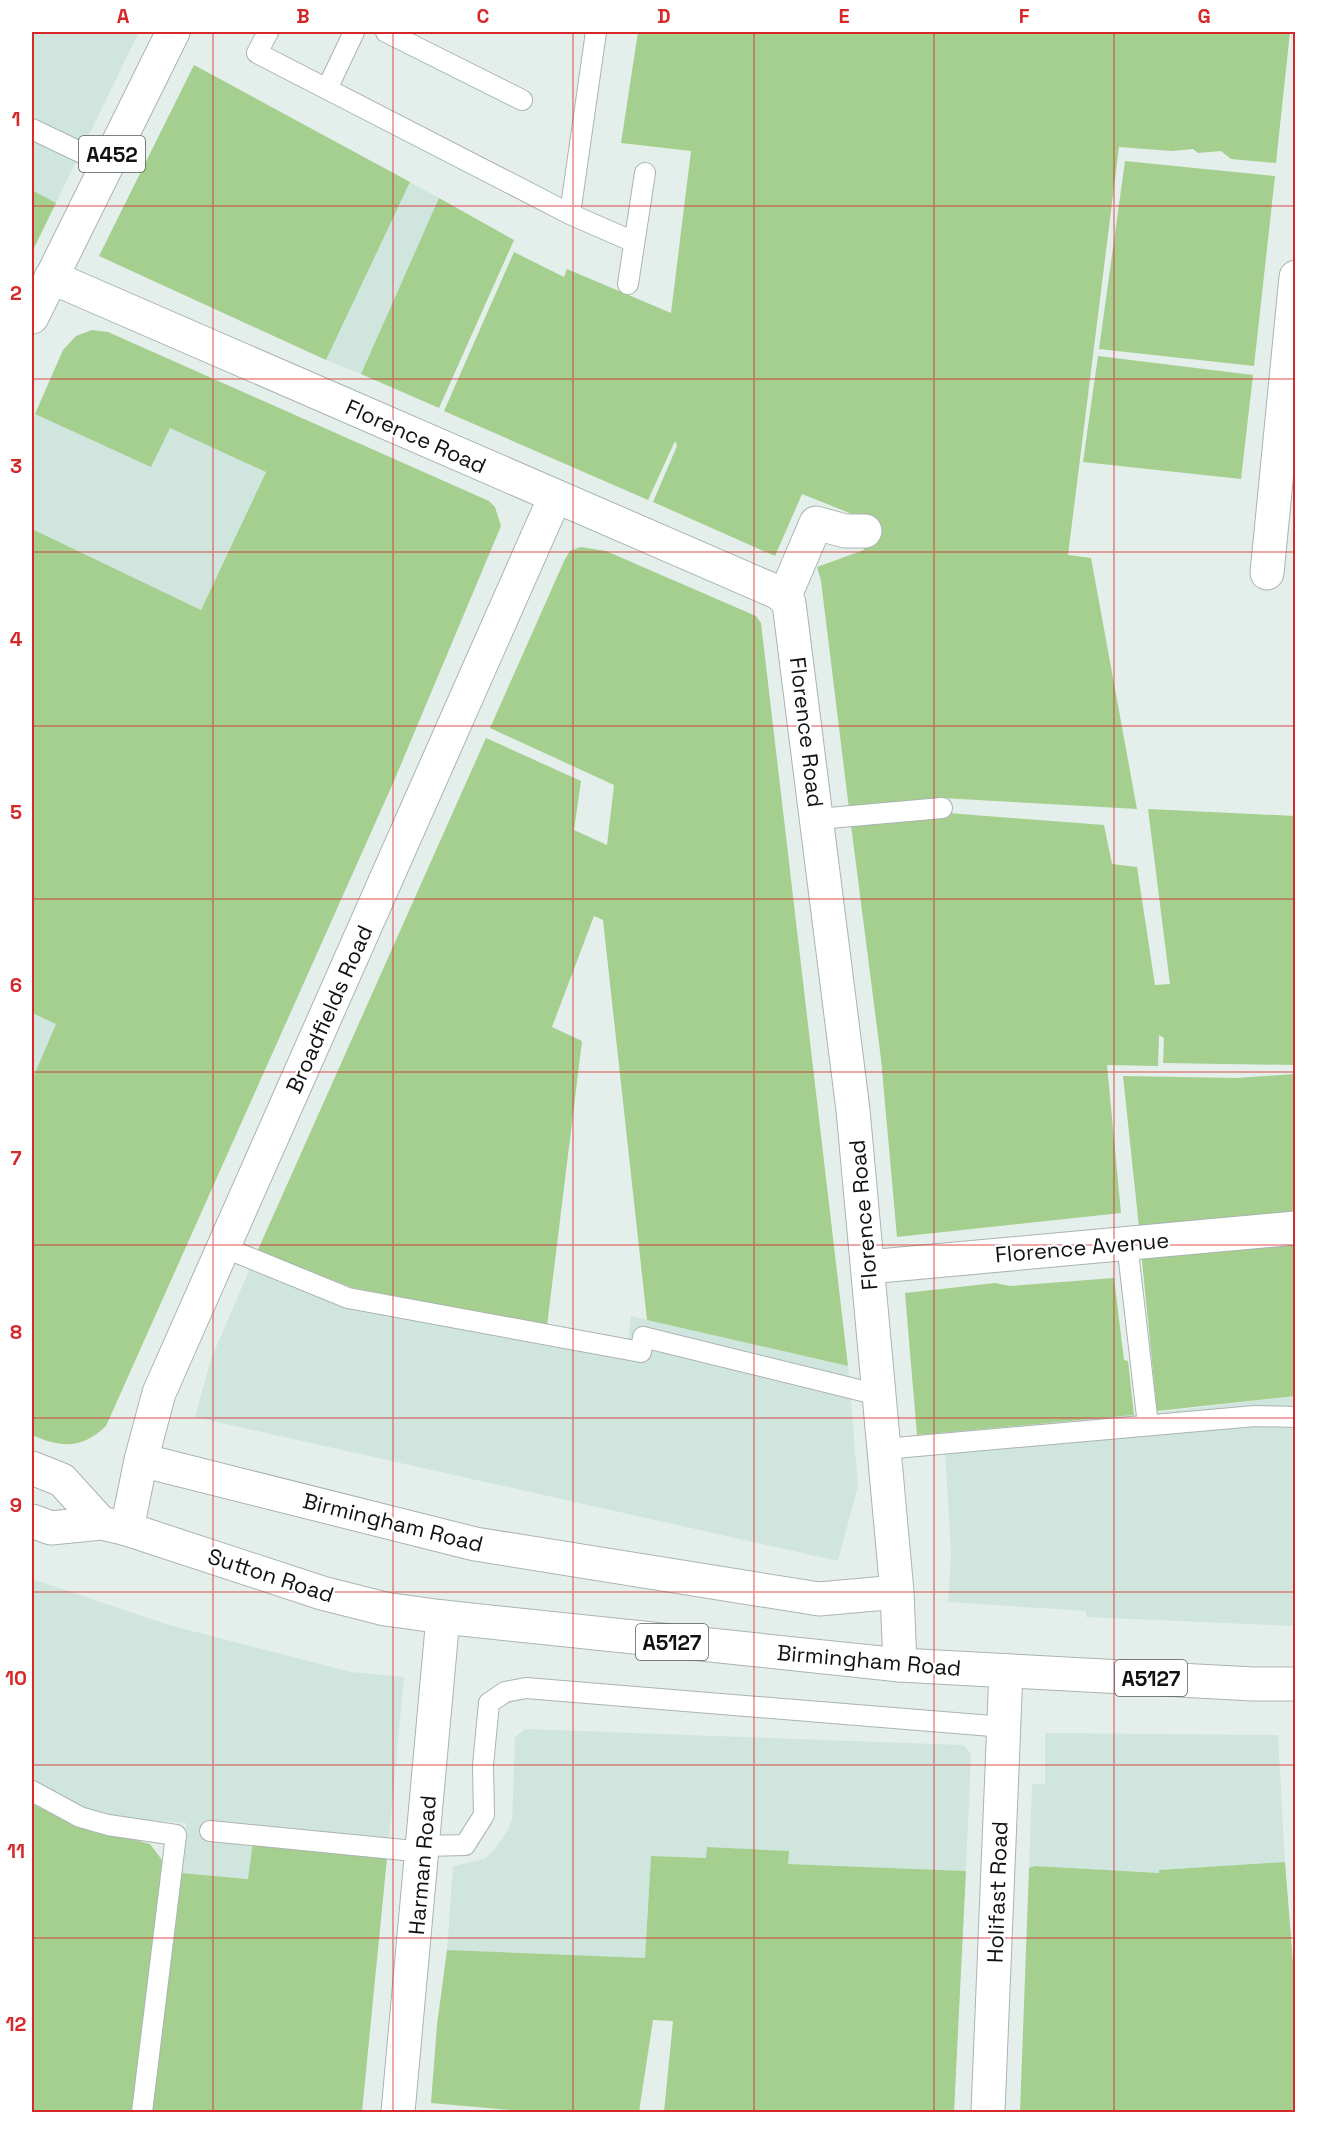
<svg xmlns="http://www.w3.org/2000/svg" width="1327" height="2144" viewBox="0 0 1327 2144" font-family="'Space Grotesk',sans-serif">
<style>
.built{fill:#d1e5df}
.green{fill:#a4cf8e}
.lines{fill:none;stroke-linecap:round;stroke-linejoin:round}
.service-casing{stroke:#aab4b1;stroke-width:22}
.minor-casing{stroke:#aab4b1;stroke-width:35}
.primary-casing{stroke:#aab4b1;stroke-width:35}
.trunk-casing{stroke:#aab4b1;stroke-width:35}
.service{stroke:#fff;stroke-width:20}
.minor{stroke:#fff;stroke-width:33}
.primary{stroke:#fff;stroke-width:33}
.trunk{stroke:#fff;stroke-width:33}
.grid{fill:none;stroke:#d62828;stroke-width:1.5;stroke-opacity:0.55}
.labels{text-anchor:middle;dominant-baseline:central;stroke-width:4.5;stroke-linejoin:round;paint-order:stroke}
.shield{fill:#fff;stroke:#585a59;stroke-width:1.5}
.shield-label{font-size:21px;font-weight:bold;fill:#101312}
.street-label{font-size:22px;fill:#101312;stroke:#fff}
.neatline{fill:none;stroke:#d62828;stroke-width:2}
.grid-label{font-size:20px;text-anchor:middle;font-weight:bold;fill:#d62828}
</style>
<rect width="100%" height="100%" fill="#e4efeb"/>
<!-- built -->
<path class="built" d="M32,32H139L56,203L32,190Z
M410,182L439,198L361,374L326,360Z
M35,414L151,466L170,427L266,471L201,610L32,529V421Z
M32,1013L56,1024L32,1080Z
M257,1252L354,1288L628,1340L631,1316L848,1366L858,1486L838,1561L195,1417L211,1359Z
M1295,1396V1626L1086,1617V1611L948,1602L951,1554L944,1432L1134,1415Z
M32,1579L169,1625L351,1672L404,1677L387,1858L253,1843L249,1879L181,1873L186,1823L117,1818L89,1812L32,1785Z
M525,1729L963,1745L971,1754L966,1871L788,1864V1851L707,1847V1858L651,1856L645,1958L447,1950L453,1866L485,1859L494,1850L508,1830L512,1820L515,1737Z
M1045,1733L1278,1735L1285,1862L1159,1870V1873L1035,1866L1029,1868L1032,1784H1045Z"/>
<!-- green -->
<path class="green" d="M638,32H1290L1276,163L1231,159L1221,151L1198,153L1193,149L1172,151L1119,147L1068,555L1091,558L1137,809L942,798L849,809L821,581L817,567L864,550L857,516L802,494L775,556L653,502L677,446L675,441L648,500L444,411L514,252L564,277L567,269L671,313L691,151L621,143Z
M194,65L410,182L326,360L99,256Z
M1125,161L1275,176L1254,366L1099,349Z
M32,190L56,203L32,252Z
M439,198L514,240L439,408L361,374Z
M92,330L108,332L489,501L495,507L501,526L394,781L106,1426C82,1449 61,1448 32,1435V1080L56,1024L32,1013V529L201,610L266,472L170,428L151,467L35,414L63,350L76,336Z
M1098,356L1253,375L1241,479L1083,462Z
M581,547L606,551L756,616L761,623L848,1366L647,1320L603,920L594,916L552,1027L582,1041L547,1326L354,1288L257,1252L486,738L581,781L574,830L607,845L614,785L490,728L565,559L570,551Z
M1148,809L1295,816V1065L1163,1063L1164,1038L1159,1035L1158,1066L1107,1065L1121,1213L897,1237L881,1059L851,825L948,813L1104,825L1112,864L1137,867L1155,985L1170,984Z
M1295,1074V1222L1140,1237L1123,1076L1237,1078Z
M1295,1237V1396L1157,1411L1141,1251Z
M1114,1278L1124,1360L1128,1361L1134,1415L917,1435L905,1293L995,1283L1010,1286Z
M32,1804L77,1825L150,1844L162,1860L157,1916L132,2112H32Z
M253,1842L387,1858L362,2112H151L181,1873L248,1879Z
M707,1847L789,1851L788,1864L966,1871L954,2112H664L673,2021L653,2020L639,2112H531L431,2103L437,2025L447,1950L645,1958L651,1856L706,1858Z
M1285,1862L1295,1988V2112H1020L1029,1868L1035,1866L1159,1873V1870Z"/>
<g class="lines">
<defs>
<path id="service" d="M268,32L257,53L570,214
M386,32L522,100
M596,32L570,214L634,242
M327,89L354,32
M32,129L107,165
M628,284L645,173
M818,819L942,808
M1127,1243L1148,1425
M223,1247L348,1298L641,1352L643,1337L879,1395
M884,1449L1255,1416L1296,1417
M32,1791L80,1817L108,1825L176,1835L142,2112
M210,1831L424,1852
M424,1846L465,1845L484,1815L483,1765L489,1703L505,1692L526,1688L1004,1727"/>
<path id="minor" d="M51,277L779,593L789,603L853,1110L897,1592L900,1665
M1267,573L1296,277
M784,598L816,523L845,531H865
M868,1267L1296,1228
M141,1460L475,1544L819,1599L897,1592
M127,1529L141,1460L159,1393L555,497
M398,2112L443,1617
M988,2112L1006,1671"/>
<path id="primary" d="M32,1468L62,1480L101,1523
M32,1521L51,1528L101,1523L127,1529L322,1593L385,1609L443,1617L900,1665L1253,1684H1296"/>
<path id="trunk" d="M32,317L173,32"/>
</defs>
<!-- service casing -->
<use href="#service" class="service-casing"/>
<!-- minor casing -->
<use href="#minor" class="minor-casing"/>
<!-- primary casing -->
<use href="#primary" class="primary-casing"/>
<!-- trunk casing -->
<use href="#trunk" class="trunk-casing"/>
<!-- service -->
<use href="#service" class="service"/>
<!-- minor -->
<use href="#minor" class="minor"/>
<!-- primary -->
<use href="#primary" class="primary"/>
<!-- trunk -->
<use href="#trunk" class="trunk"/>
</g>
<!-- grid -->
<path class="grid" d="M213,32V2112M393,32V2112M573,32V2112M754,32V2112M934,32V2112M1114,32V2112M32,206H1296M32,379H1296M32,552H1296M32,726H1296M32,899H1296M32,1072H1296M32,1245H1296M32,1418H1296M32,1592H1296M32,1765H1296M32,1938H1296"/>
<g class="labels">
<!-- shield labels -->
<g class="shield">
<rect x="79" y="136" width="66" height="36" rx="4.5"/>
<rect x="636" y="1624" width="72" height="36" rx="4.5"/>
<rect x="1115" y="1660" width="72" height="36" rx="4.5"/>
</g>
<g class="shield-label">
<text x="112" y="154">A452</text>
<text x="672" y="1642">A5127</text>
<text x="1151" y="1678">A5127</text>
</g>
<!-- street labels -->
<g class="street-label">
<text transform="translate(416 436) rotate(24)">Florence Road</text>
<text transform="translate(807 732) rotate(83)">Florence Road</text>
<text transform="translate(329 1009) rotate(-66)">Broadfields Road</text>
<text transform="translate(863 1215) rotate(-95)">Florence Road</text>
<text transform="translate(1082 1247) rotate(-5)">Florence Avenue</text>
<text transform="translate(393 1522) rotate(14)">Birmingham Road</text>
<text transform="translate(271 1575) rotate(18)">Sutton Road</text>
<text transform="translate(869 1660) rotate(5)">Birmingham Road</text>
<text transform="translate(422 1865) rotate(-85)">Harman Road</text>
<text transform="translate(997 1892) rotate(-88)">Holifast Road</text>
</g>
</g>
<!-- border -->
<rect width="1327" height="2144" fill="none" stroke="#ffffff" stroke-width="66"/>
<rect x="33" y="33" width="1261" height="2078" class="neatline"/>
<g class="grid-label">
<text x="123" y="23">A</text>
<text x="303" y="23">B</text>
<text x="483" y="23">C</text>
<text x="664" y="23">D</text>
<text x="844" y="23">E</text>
<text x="1024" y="23">F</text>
<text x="1204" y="23">G</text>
<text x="16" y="126">1</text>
<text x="16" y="300">2</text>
<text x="16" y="473">3</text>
<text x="16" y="646">4</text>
<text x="16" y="819">5</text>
<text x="16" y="992">6</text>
<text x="16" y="1165">7</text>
<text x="16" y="1339">8</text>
<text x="16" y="1512">9</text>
<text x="16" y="1685">10</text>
<text x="16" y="1858">11</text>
<text x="16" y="2031">12</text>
</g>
</svg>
